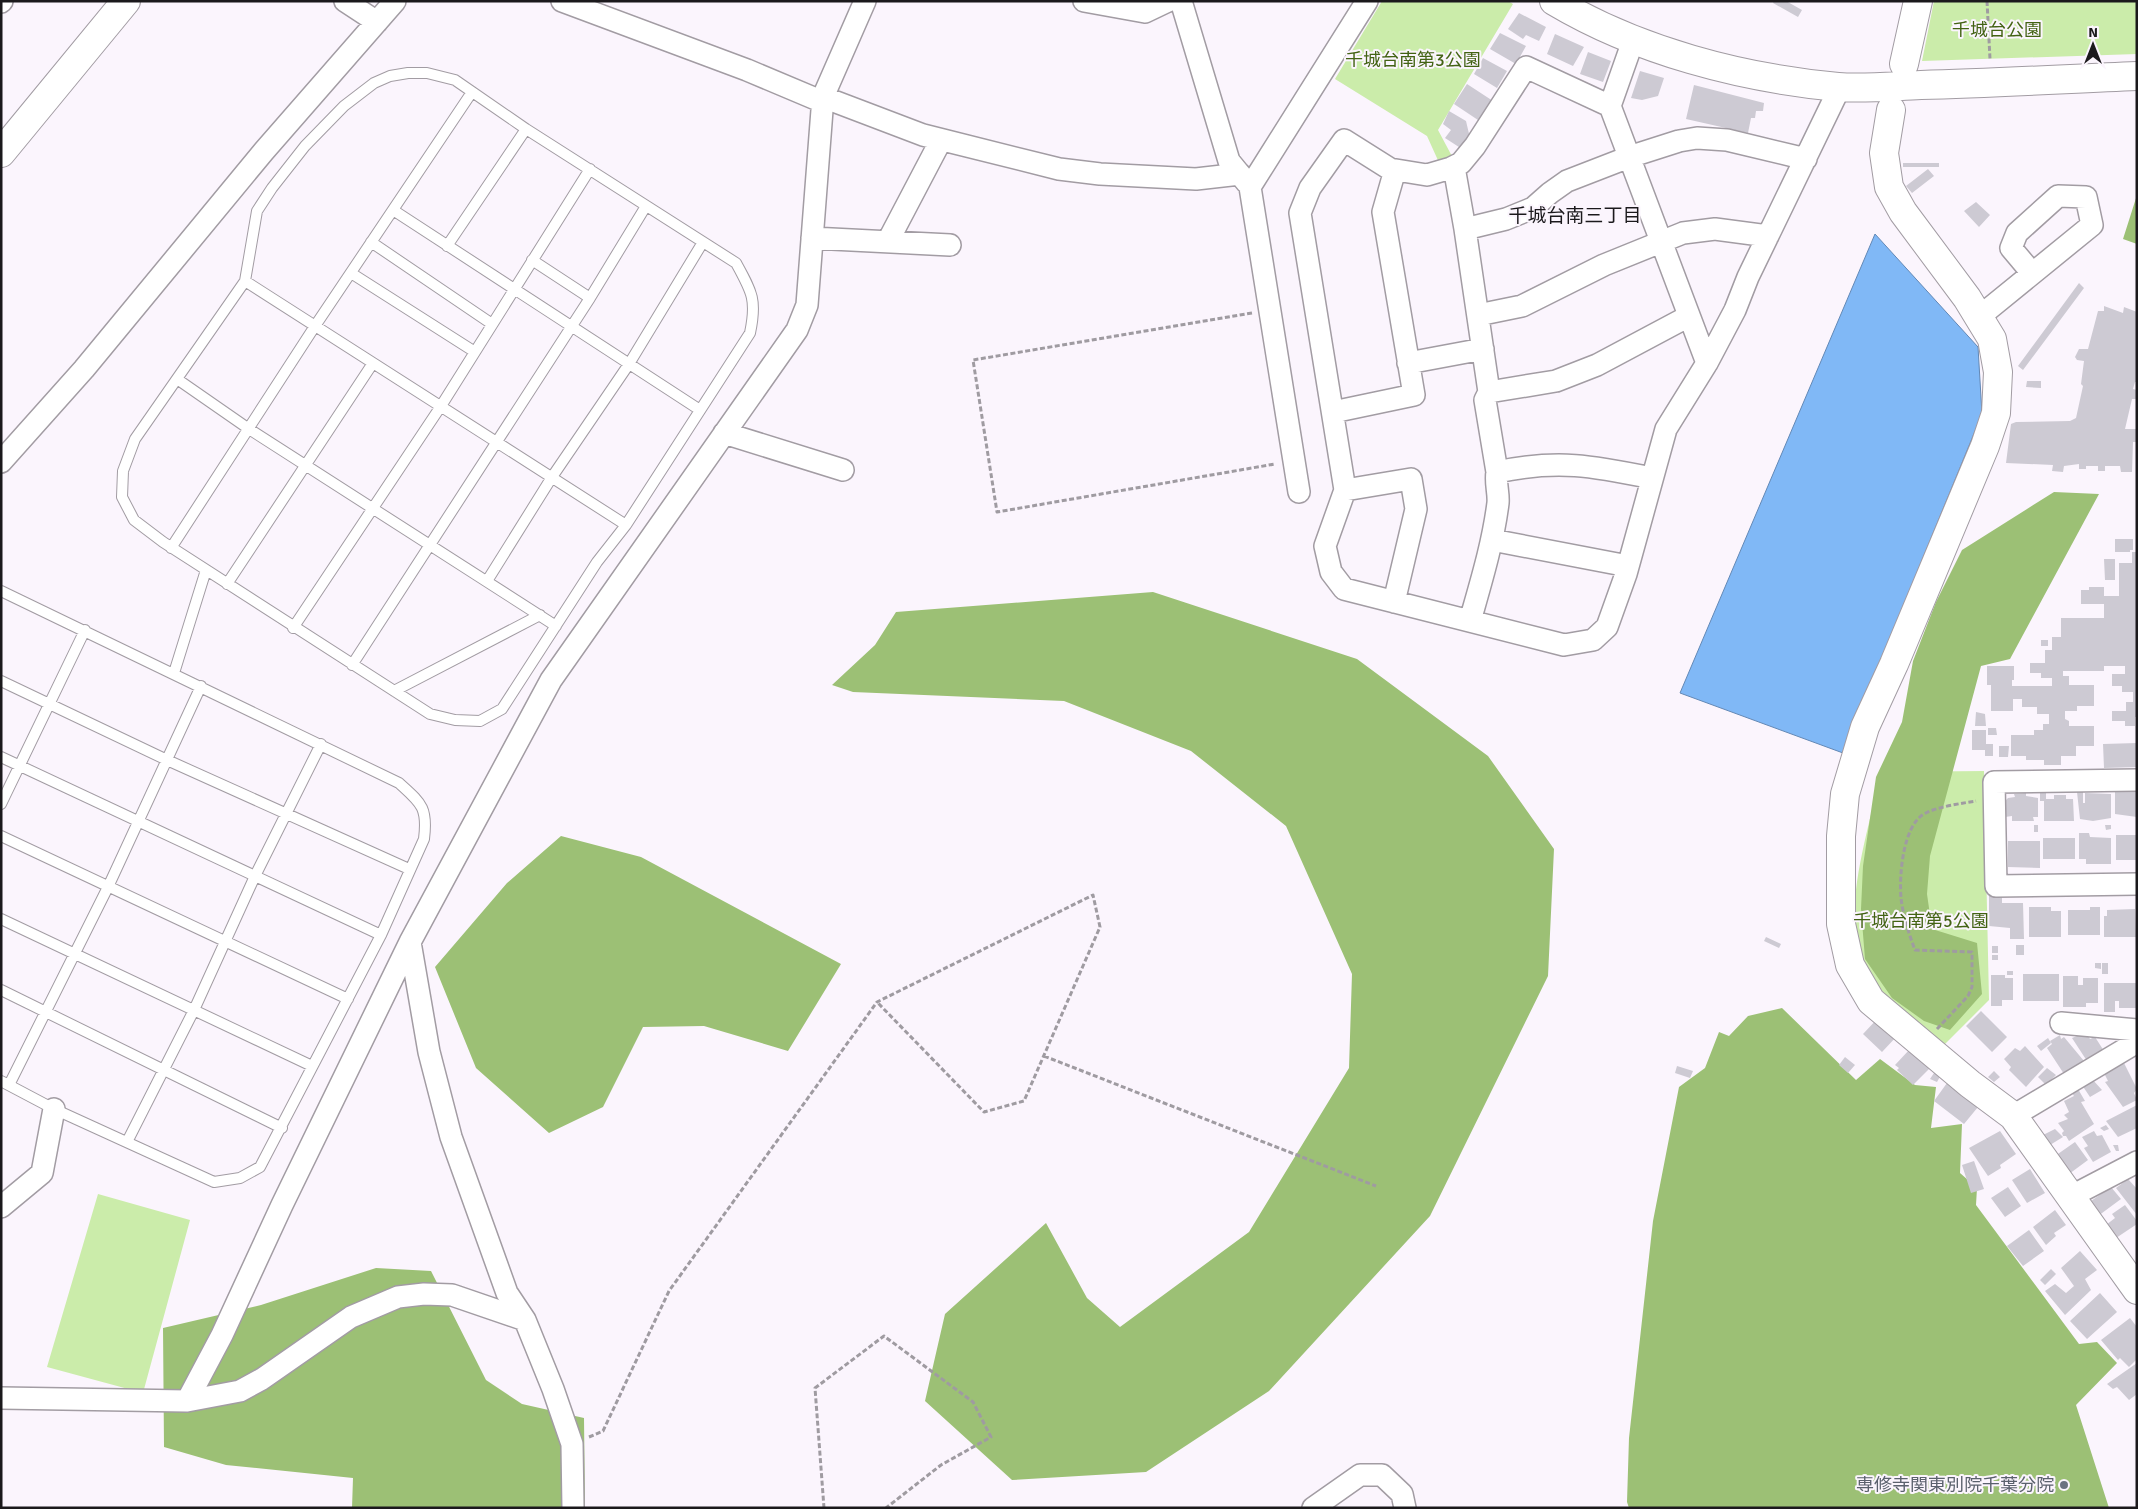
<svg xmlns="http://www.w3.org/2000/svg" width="2138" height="1509" viewBox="0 0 2138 1509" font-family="Signika,'Noto Sans JP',sans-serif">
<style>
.green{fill:#cbecaa}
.forest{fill:#9cc075}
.water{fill:#80b8f6;stroke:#6288b5}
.building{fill:#cdcad3}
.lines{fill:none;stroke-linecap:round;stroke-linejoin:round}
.lane-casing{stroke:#a29ca3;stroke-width:12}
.street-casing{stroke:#a29ca3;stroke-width:24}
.secondary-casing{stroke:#a29ca3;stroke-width:30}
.path{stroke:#9f9ba1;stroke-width:3;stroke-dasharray:5 2.5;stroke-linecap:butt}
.lane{stroke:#fff;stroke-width:10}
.street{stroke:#fff;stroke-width:21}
.secondary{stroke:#fff;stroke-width:28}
.worship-dot{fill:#6b7280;stroke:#fbf5fd;stroke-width:2}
.labels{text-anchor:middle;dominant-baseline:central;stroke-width:4;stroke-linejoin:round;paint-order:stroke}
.park-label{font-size:18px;fill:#436314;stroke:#fbf5fd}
.worship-label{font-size:18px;fill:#5b616d;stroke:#fbf5fd;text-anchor:end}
.neighbourhood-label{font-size:19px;fill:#1b191c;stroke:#fbf5fd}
</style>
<rect width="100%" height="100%" fill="#fbf5fd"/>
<!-- green -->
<path class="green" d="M1382,1H1508L1513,4L1438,130L1454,160L1441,167L1427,136L1335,79Z
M1934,1H2137V54L1922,61Z
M1984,771L1989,1000L1943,1046C1921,1027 1894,1009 1877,984C1866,970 1857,950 1855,932C1850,885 1871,819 1881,772Z
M98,1194L190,1220L143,1393L47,1367Z"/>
<!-- forest -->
<path class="forest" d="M2137,195V244L2123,239Z
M2054,492L2099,494L2010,659L1981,666L1930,856L1927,894L1932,929L1977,943L1982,994L1950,1030L1924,1021L1892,998L1865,959L1861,909L1863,866L1876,777L1902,722L1913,661L1936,602L1962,550Z
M1153,592L1357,659L1488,756L1554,849L1548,976L1430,1216L1269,1391L1146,1472L1012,1480L925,1401L945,1314L1046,1223L1087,1298L1120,1327L1249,1232L1349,1068L1352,974L1286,826L1191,751L1064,701L853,692L832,685L875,645L896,612Z
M561,836L641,857L841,964L788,1051L704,1026L643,1027L603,1107L549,1133L476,1068L435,967L507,883Z
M1782,1008L1856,1080L1880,1059L1915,1085L1936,1087L1931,1128L1962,1124L1960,1173L1977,1188L1976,1205L2079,1344L2097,1342L2117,1363L2076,1405L2109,1508H1629L1627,1502L1629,1438L1653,1221L1679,1087L1705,1068L1719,1032L1729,1036L1748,1016Z
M376,1268L431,1271L486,1380L522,1404L584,1418L585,1508H352L353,1478L226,1465L164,1447L163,1328L261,1305Z"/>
<!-- water -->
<path class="water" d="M1875,234L1978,347L1982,414L1843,753L1680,693Z"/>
<!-- building -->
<path class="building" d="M1774,1H1786L1802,10L1798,17L1773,3Z
M1519,13L1546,27L1539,41L1526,35L1523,39L1508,29Z
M1500,33L1526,46L1516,64L1490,49Z
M1555,34L1584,47L1573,66L1547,54Z
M1588,52L1611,61L1603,82L1580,74Z
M1483,58L1507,71L1497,88L1474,74Z
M1640,71L1664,78L1658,96L1642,100L1631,98Z
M1467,84L1493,101L1481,122L1454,104Z
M1694,85L1764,103L1763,111H1756L1755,118H1751L1748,133L1686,119Z
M1449,111L1466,121L1470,138L1462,149L1445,138L1451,130L1443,124Z
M1903,163H1939V167H1903Z
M1928,169L1934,176L1912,193L1906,186Z
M1976,202L1990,215L1979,227L1964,211Z
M2079,283L2084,288L2023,370L2018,366Z
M2104,306L2123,313L2124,307L2137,312V382H2135L2133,389L2137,390V399H2132L2125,429H2137V442H2133L2132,472H2121L2120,466H2105V471H2098V466H2086V469H2079V464L2064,466L2063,472L2052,471L2053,465L2006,463L2011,424L2016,422L2070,421L2076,418L2083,386L2081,384L2084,361L2077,360L2075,357L2079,349H2088L2098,311H2104Z
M2027,381H2041V388L2026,387Z
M2115,539H2133V550H2130V552H2115Z
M2132,552H2137V717H2135V726H2125V721H2112V711H2126V702H2133V692H2122V686H2112V674H2125V666H2104V671H2063V676H2069V685H2094V706H2077V711H2065V719L2069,721V726H2094V746H2076V756H2061V765H2044V760H2026V756H2011V735H2034V730H2043V724H2049V714H2037V707H2022V699H2013V711H1991V685H1987V666H2014V680H2012V686H2052V678H2041V673H2030V663H2045V650H2052V637H2061V618H2104V604H2081V590H2089V587H2104V596H2119V563H2132Z
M2104,559H2115V580H2105Z
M2041,640H2048V646H2041Z
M1976,712L1985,714L1986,726H1975Z
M1988,728H1996L1997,735H1988Z
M1972,730H1986V744H1993V756H1985V750H1972Z
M2137,743V767L2104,768L2103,744Z
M1999,746H2009L2008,757H1999Z
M2040,791H2046V799H2054V795H2066V799H2073L2074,821H2044V801H2040Z
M2077,792H2083V803H2085V793L2111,794V818L2093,821L2080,819Z
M2115,792H2137V817L2115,814Z
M2026,793V796L2038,798V817H2033L2034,821H2012V816L2005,817V801L2008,798L2015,797L2014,794Z
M2034,825H2038V832H2034Z
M2105,825H2111V829L2106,830Z
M2079,833H2089L2090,837L2111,838V864H2086V859H2079Z
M2116,835H2137V860H2116Z
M2043,838H2075V859H2043Z
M2008,841H2040V868L2008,867Z
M1989,896H2002V903H2023L2024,939H2010V928L1989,926Z
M2029,907H2051V911H2061V937H2029Z
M2090,907H2100V935H2068V910H2090Z
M2135,909L2136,937H2104V916H2107V910Z
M1766,937L1781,944L1779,948L1764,941Z
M2016,945H2024V955H2016Z
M1992,946H1998V953H1992Z
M1992,955H1998V960H1992Z
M2095,963H2101V969L2095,968Z
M2102,963H2108V974H2102Z
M2007,971H2013V975H2007Z
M2023,974H2059V1001H2023Z
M1991,975H2005V978H2013V1000H2002V1006H1991Z
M2063,976H2078V985H2083V978H2098V1003H2086V1007H2063Z
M2104,983H2137V1008H2119V1001H2115V1012H2104Z
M1981,1011L2007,1037L1992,1052L1966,1026Z
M1879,1017L1898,1035L1882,1052L1863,1034Z
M2082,1034H2087L2090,1039L2095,1037L2104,1051L2087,1061L2072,1038Z
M2060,1035L2061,1039L2064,1037L2084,1061L2064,1074L2047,1048L2052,1044L2050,1041Z
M2048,1038L2051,1043L2041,1051L2037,1046Z
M2025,1046L2044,1067L2026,1087L2009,1070L2011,1067L2004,1059L2015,1048L2020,1051Z
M1910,1049L1931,1067L1913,1085L1897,1070L1899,1068L1895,1065Z
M1845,1057L1855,1065L1848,1073L1839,1065Z
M2124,1063L2137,1089L2134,1093L2137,1100L2123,1107L2105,1082L2108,1081L2104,1073Z
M1677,1066L1693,1071L1690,1078L1675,1073Z
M2047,1068L2056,1075L2046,1085L2038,1077Z
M1936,1070L1942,1073L1937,1082L1930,1079Z
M1994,1071L2000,1077L1994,1082L1988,1077Z
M2092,1079L2102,1090L2090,1097L2082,1085Z
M1947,1083L1978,1107L1964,1124L1934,1101Z
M2078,1089L2085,1101L2081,1102L2094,1124L2069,1141L2066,1136H2063L2062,1133L2064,1131L2058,1123L2068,1119L2064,1115L2069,1112L2064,1101L2074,1096L2072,1093Z
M2137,1105V1128L2118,1137L2106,1121Z
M2106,1125L2109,1129L2104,1131L2100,1128Z
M2055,1129L2063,1137L2050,1145L2043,1135Z
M2000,1131L2016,1154L2000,1165L2001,1168L1988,1176L1969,1148Z
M2094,1131L2097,1136L2102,1135L2111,1152L2093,1162L2084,1148L2088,1146L2082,1137Z
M2075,1142L2088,1160L2069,1174L2055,1156Z
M2113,1145H2118L2119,1151H2116Z
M1974,1161L1984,1189L1971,1193L1962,1165Z
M2030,1169L2045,1193L2027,1203L2012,1180Z
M2128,1179L2137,1189V1215L2116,1188Z
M2008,1187L2021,1206L2005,1217L1991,1198Z
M2111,1187L2121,1199L2098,1216L2091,1208L2094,1206L2091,1201Z
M2125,1205L2137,1221V1224L2116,1238L2106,1225L2115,1218L2112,1214Z
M2055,1210L2066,1225L2054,1233L2056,1236L2046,1245L2033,1227Z
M2029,1230L2044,1251L2023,1266L2007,1246Z
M2080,1251L2097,1270L2085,1279L2091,1290L2065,1315L2045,1291L2055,1284L2066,1293L2074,1286L2061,1268Z
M2051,1269L2056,1274L2045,1285L2040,1280Z
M2100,1293L2117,1312L2087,1339L2070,1321Z
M2130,1318L2137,1327V1359L2129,1367L2120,1358L2118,1360L2101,1340Z
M2137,1363V1394L2129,1400L2117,1387L2113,1389L2107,1384Z"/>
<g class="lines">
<defs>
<path id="lane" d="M408,73H427L455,80L526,129L736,263C752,292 757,300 750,333L626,525L597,562L502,709L480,721L455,720L430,714L163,542L134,520L122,497L123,471L135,439L245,281L257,211L272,188L305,146L344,106L374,83L390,76Z
M393,210L700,410
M371,242L492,324
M447,246L526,129
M532,260L590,298
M351,273L475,352
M245,281L626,525
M177,379L249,429L556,626
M171,548L315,326L472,92
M487,581L552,477L629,364L703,242
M227,584L373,363
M1,591L399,783C421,803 428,807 424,839L381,935L260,1167L240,1178L214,1182L54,1109L1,1081
M293,628L441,406L590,169
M352,665L590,298L646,206
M174,673L206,570
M1,681L167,760L409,869
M394,691L540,615
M1,757L381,935
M1,804L85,630
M1,836L348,999
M1,919L312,1066
M1,990L282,1128
M9,1085L108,887L201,686
M127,1142L194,1010L255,876L321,744"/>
<path id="street" d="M345,1L377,22
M562,1L747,70L823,102
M1084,1L1145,12L1168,1
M1181,1L1229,161L1247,183
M1,2L2,1
M1634,38L1610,106L1707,363
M823,97L923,135L1059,169L1100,174L1196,179L1240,174
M1610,106L1526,67L1475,146L1461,163L1451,168L1427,175L1390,169L1344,140L1310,188L1300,213L1345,490L1325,546L1331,572L1344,589L1564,645L1593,640L1607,627L1626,574L1666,429L1707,363L1735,310L1748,277L1840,87
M1454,167L1465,229L1489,392L1485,400L1497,472C1495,483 1499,493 1498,503C1493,543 1481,582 1470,621
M1465,229L1506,219L1533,208L1550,193L1567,181L1629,157L1679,141L1697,138L1727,140L1806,159
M812,238L950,245
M888,241L941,140
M1478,315L1522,306L1604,265L1683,233L1715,229L1768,236
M1979,317L2092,225L2086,197L2058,196L2017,233L2011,248L2032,273
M1408,363L1483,349
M1489,392L1556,381L1597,365L1689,316
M1333,412L1414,395L1383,212L1395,170
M724,433L843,470
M1,462L84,369L264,151L395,1
M1497,472C1558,459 1593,466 1652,478
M1345,490L1411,479L1416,509L1394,602
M1299,492L1250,187L1367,1
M1492,540L1628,566
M2137,780L1994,782L1996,886L2137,884
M410,942L429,1052L451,1137L507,1293L525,1320L553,1389L572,1444L573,1508
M2061,1023L2137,1030
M2013,1116L2137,1042
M2070,1197L2137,1162
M1,1207L42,1173L54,1109
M1,1398L187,1401L240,1391L262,1379L351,1317L398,1297L424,1294L452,1295L525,1320
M187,1401L222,1335L282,1205L410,942L551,680L797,330L807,305L823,97L865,1
M1313,1508L1360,1475H1382L1402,1494L1405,1508"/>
<path id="secondary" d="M1554,1C1638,51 1741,78 1838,87C1865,89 1894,86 1921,85C1993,83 2065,79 2137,76
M1904,64L1918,1
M1891,110L1884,153L1889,187L1903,212L1967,298L1992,339L1998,372L1996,413L1985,446L1894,664L1865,727L1845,794L1841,836V924L1850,965L1871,1001L1970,1084L2013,1116L2137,1290
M1,153L126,1"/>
</defs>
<!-- lane casing -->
<use href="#lane" class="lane-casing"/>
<!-- street casing -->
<use href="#street" class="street-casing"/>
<!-- secondary casing -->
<use href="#secondary" class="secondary-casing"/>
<!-- path -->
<path class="path" d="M1987,1L1990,59
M1252,313L973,360L997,512L1275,464
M1937,1029L1968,996L1972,987V952L1915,950C1909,934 1903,916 1901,898C1899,875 1903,826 1924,814C1935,807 1964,803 1976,801
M1044,1056L1376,1186
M589,1437L603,1431L669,1291L877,1002L1093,895L1100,927L1024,1101L984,1112L877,1002
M824,1508L815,1388L884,1336L973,1402L991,1437L941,1465L886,1508"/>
<!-- lane -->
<use href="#lane" class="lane"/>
<!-- street -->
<use href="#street" class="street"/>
<!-- secondary -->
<use href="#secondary" class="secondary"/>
</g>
<!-- markers -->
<circle class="worship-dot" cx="2064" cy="1485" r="5"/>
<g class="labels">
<!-- park labels -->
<g class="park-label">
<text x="1997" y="30">千城台公園</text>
<text x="1413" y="60">千城台南第3公園</text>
<text x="1921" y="921">千城台南第5公園</text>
</g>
<!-- worship labels -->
<g class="worship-label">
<text x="2054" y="1485">専修寺関東別院千葉分院</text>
</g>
<!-- neighbourhood labels -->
<g class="neighbourhood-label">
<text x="1575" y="216">千城台南三丁目</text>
</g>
</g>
<!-- border -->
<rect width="2138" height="1509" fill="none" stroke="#1b191c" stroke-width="5"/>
<!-- north arrow -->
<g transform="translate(2093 45)" stroke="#fbf5fd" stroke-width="4" paint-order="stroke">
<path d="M0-4L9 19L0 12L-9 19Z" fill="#1b191c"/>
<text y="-8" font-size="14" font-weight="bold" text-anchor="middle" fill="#1b191c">N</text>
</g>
</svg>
